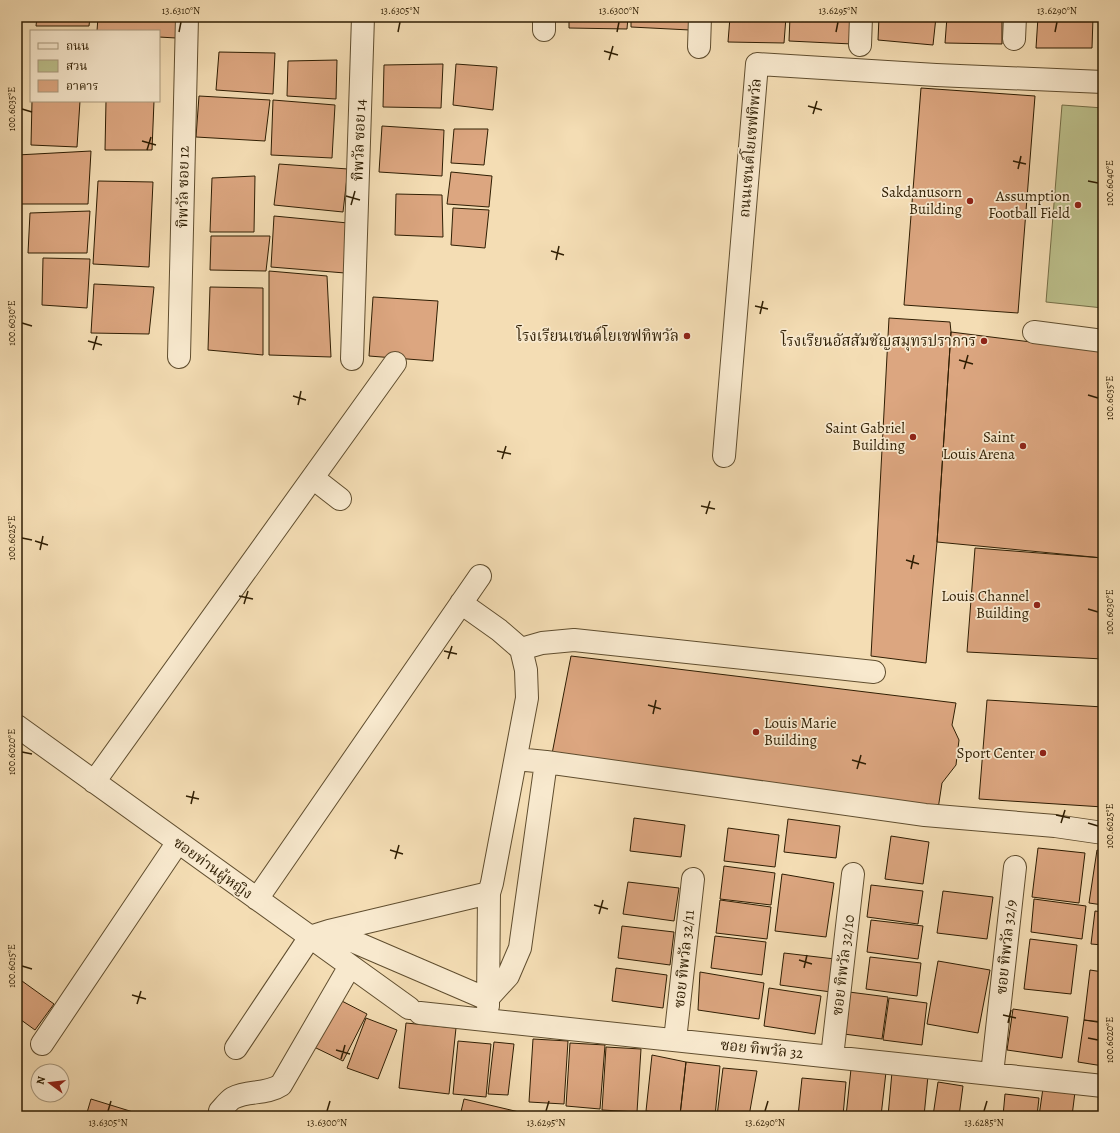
<svg xmlns="http://www.w3.org/2000/svg" width="1120" height="1133" viewBox="0 0 1120 1133" font-family="Alegreya,'Noto Serif Thai',serif">
<style>
.green{fill:#bcc08c;stroke:#766f48}
.building{fill:#dca680;stroke:#2f1e03}
.lines{fill:none;stroke-linecap:round;stroke-linejoin:round}
.minor-casing{stroke:#604e2f;stroke-width:24}
.minor{stroke:#f8e9ce;stroke-width:22}
.ticks{fill:none;stroke:#2f1e03;stroke-width:1.5}
.poi-dot{fill:#8f2418;stroke:#f8e9ce;stroke-width:1.5}
.labels{text-anchor:middle;dominant-baseline:central;stroke-width:3.5;stroke-linejoin:round;paint-order:stroke}
.street-label{font-size:15px;fill:#2f1e03;stroke:#f8e9ce}
.poi-label{font-size:15px;fill:#2f1e03;stroke:#f8e9ce;text-anchor:end}
.neatline{fill:none;stroke:#2f1e03;stroke-width:1.5}
.ticks-label{font-size:10px;text-anchor:middle;fill:#2f1e03}
</style>
<rect width="100%" height="100%" fill="#f4ddb4"/>
<filter id="stains"><feTurbulence type="fractalNoise" baseFrequency=".005" numOctaves="4"/><feColorMatrix values="0 0 0 0 .2 0 0 0 0 .09 0 0 0 0 .02 0 0 0 .5 -.17"/></filter>
<radialGradient id="worn" r=".72"><stop offset=".6" stop-color="#630" stop-opacity="0"/><stop offset="1" stop-color="#630" stop-opacity=".3"/></radialGradient>
<!-- green -->
<path class="green" d="M1062,105L1103,108V308L1046,302Z"/>
<!-- building -->
<path class="building" d="M37,17H90L89,26H36Z
M98,17H177L176,38L159,37V31H97Z
M569,17H628L627,29L569,28Z
M631,17H690V30L631,27Z
M730,17H786L784,43L728,42Z
M790,17H854L852,44L789,41Z
M879,17H936L933,45L878,40Z
M947,17H1002V44L945,43Z
M1038,17H1093L1092,48H1036Z
M219,52L275,53L273,94L216,90Z
M337,60L336,99L287,96L288,61Z
M443,64L441,108L383,107L384,65Z
M456,64L497,67L493,110L453,105Z
M921,88L1035,96L1018,313L904,305Z
M199,96L270,100L265,141L196,137Z
M273,100L335,105L332,158L271,155Z
M32,101H80L77,147L31,145Z
M106,101H154L152,150H105Z
M382,126L444,130L442,176L379,172Z
M454,129H488L484,165L451,163Z
M91,151L88,204H17V155Z
M279,164L348,169L343,212L274,205Z
M451,172L492,176L489,207L447,204Z
M255,176L254,232H210L212,178Z
M98,181L153,182L149,267L93,264Z
M396,194L442,195L443,237L395,235Z
M453,208L489,210L485,248L451,245Z
M90,211L87,253H28L30,213Z
M274,216L348,223L345,273L271,267Z
M211,236H270L266,271L210,270Z
M43,258L90,259L87,308L42,305Z
M269,271L327,276L331,357L269,355Z
M94,284L154,287L149,334L91,333Z
M210,287L263,288V355L208,350Z
M373,297L438,301L433,361L369,356Z
M889,318L950,322L951,332L937,542L926,663L871,656Z
M951,332L1103,351V558L937,542Z
M975,548L1103,558V659L967,652Z
M571,656L956,703L952,725L959,740L956,765L942,783L938,809L551,759Z
M987,700L1103,707V807L979,799Z
M634,818L685,825L681,857L630,851Z
M788,819L840,826L836,858L784,852Z
M728,828L779,835L775,867L724,861Z
M891,836L929,842L923,884L885,879Z
M1038,848L1085,853L1079,903L1032,897Z
M1097,850L1103,851V905L1089,903Z
M724,866L775,873L771,905L720,899Z
M782,874L834,883L826,937L775,931Z
M628,882L679,888L674,921L623,914Z
M871,885L923,891L918,924L867,917Z
M943,891L993,897L987,939L937,933Z
M1034,899L1086,906L1082,939L1031,932Z
M720,900L771,907L767,939L716,933Z
M1095,911L1103,912V945L1091,944Z
M871,920L923,926L918,959L867,952Z
M622,926L674,932L670,965L618,958Z
M715,936L766,942L762,975L711,968Z
M1030,939L1077,945L1071,994L1024,989Z
M784,953L835,959L831,992L780,985Z
M870,957L921,963L917,996L866,989Z
M938,961L990,970L978,1033L927,1024Z
M616,968L667,975L663,1008L612,1001Z
M1090,970L1103,972V1022L1084,1020Z
M700,972L764,983L759,1019L698,1010Z
M22,981L54,1004L35,1030L17,1017V989Z
M769,988L821,996L815,1034L764,1026Z
M849,992L888,997L882,1039L844,1034Z
M889,998L927,1003L922,1045L883,1040Z
M338,999L367,1014L343,1061L314,1047Z
M1013,1009L1068,1017L1062,1058L1007,1050Z
M366,1018L397,1030L378,1079L347,1068Z
M1084,1020L1103,1023V1066L1078,1062Z
M406,1023L456,1028L449,1094L399,1088Z
M533,1039L568,1041L564,1104L529,1102Z
M458,1041L491,1044L486,1097L453,1094Z
M494,1042L514,1044L508,1095L488,1094Z
M570,1043L605,1045L600,1109L566,1106Z
M606,1047L641,1049L637,1112L602,1110Z
M652,1055L686,1062L680,1115L646,1111Z
M686,1062L720,1066L715,1116H695L680,1115Z
M723,1068L757,1071L749,1116H717Z
M851,1069L886,1072L881,1116H846Z
M892,1072L928,1076L924,1116H888Z
M802,1078L846,1082L843,1116H798Z
M938,1082L963,1086L959,1116H933Z
M1043,1088L1075,1092L1072,1116H1039Z
M1005,1094L1039,1098L1037,1116H1003Z
M91,1099L146,1116H86Z
M464,1099L536,1116H460Z"/>
<g class="lines">
<defs>
<path id="minor" d="M544,30V17
M1014,39L1015,17
M860,45L861,17
M699,47L700,17
M1034,332L1103,341
M179,357L187,17
M352,359L363,17
M724,456L757,64L936,75L1103,82
M313,478L340,499
M521,649L542,643L574,640L874,672
M17,726L409,1008
M516,759L546,762L925,815L1055,826L1103,833
M94,782L395,363
M257,899L480,576
M329,931L487,999
M487,999L508,976L520,948L546,762
M488,1006L489,893
M420,1013L1103,1086
M675,1040L693,879
M42,1044L178,842
M236,1048L310,937L329,931L489,893L492,883L527,698L526,670L521,649L499,630L461,603
M832,1057L853,874
M992,1074L1015,867
M220,1111C224,1107 228,1101 233,1098C248,1090 266,1095 281,1085L350,966"/>
</defs>
<!-- minor casing -->
<use href="#minor" class="minor-casing"/>
<!-- minor -->
<use href="#minor" class="minor"/>
</g>
<!-- ticks -->
<path class="ticks" d="M179,32L181,22M398,32L400,22M617,32L619,22M836,32L838,22M1055,32L1057,22M604,51L618,55M609,60L613,46M808,106L822,110M22,109L32,112M813,114L817,101M142,141L156,145M147,150L151,137M1013,161L1026,164M1018,169L1021,156M1088,181L1098,183M346,196L360,200M351,205L355,191M551,251L564,255M556,260L559,246M755,306L768,309M760,314L763,301M22,323L32,326M88,341L102,345M93,350L97,336M959,360L973,364M964,369L968,355M1088,395L1098,398M293,396L306,400M298,405L301,391M497,451L511,454M502,459L506,446M701,506L715,509M706,514L710,501M22,538L32,540M35,541L48,545M40,550L43,536M906,560L919,564M911,569L914,555M239,596L253,599M244,604L248,591M1088,609L1098,612M444,651L457,654M448,659L452,646M648,705L661,709M653,714L656,700M22,752L32,754M852,760L866,764M857,769L861,755M186,796L199,799M191,804L194,791M1056,815L1070,818M1061,823L1065,810M1088,823L1098,826M390,850L403,854M395,859L399,845M594,905L608,909M599,914L603,900M799,960L812,964M22,966L32,969M804,968L807,955M132,995L146,999M137,1004L141,991M1003,1015L1016,1018M1008,1023L1011,1010M1088,1038L1098,1040M336,1050L350,1054M341,1059L345,1045M108,1111L111,1101M327,1111L330,1101M546,1111L549,1101M765,1111L768,1101M984,1111L987,1101"/>
<!-- markers -->
<g class="poi-dot">
<circle cx="970" cy="201" r="4"/>
<circle cx="1078" cy="205" r="4"/>
<circle cx="687" cy="336" r="4"/>
<circle cx="984" cy="341" r="4"/>
<circle cx="913" cy="437" r="4"/>
<circle cx="1023" cy="446" r="4"/>
<circle cx="1037" cy="605" r="4"/>
<circle cx="756" cy="732" r="4"/>
<circle cx="1043" cy="753" r="4"/>
</g>
<g class="labels">
<!-- street labels -->
<g class="street-label">
<text transform="translate(359 140) rotate(-88)">ทิพวัล ซอย 14</text>
<text transform="translate(750 148) rotate(-85)">ถนนเซนต์โยเซฟทิพวัล</text>
<text transform="translate(183 187) rotate(-89)">ทิพวัล ซอย 12</text>
<text transform="translate(213 868) rotate(36)">ซอยท่านผู้หญิง</text>
<text transform="translate(1006 947) rotate(-84)">ซอย ทิพวัล 32/9</text>
<text transform="translate(684 959) rotate(-84)">ซอย ทิพวัล 32/11</text>
<text transform="translate(843 965) rotate(-83)">ซอย ทิพวัล 32/10</text>
<text transform="translate(762 1049) rotate(6)">ซอย ทิพวัล 32</text>
</g>
<!-- poi labels -->
<g class="poi-label">
<text x="962" y="192">Sakdanusorn<tspan x="962" dy="17">Building</tspan></text>
<text x="1070" y="196">Assumption<tspan x="1070" dy="17">Football Field</tspan></text>
<text x="679" y="336">โรงเรียนเซนต์โยเซฟทิพวัล</text>
<text x="976" y="341">โรงเรียนอัสสัมชัญสมุทรปราการ</text>
<text x="905" y="428">Saint Gabriel<tspan x="905" dy="17">Building</tspan></text>
<text x="1015" y="437">Saint<tspan x="1015" dy="17">Louis Arena</tspan></text>
<text x="1029" y="596">Louis Channel<tspan x="1029" dy="17">Building</tspan></text>
<text x="764" y="723" text-anchor="start">Louis Marie<tspan x="764" dy="17">Building</tspan></text>
<text x="1035" y="753">Sport Center</text>
</g>
</g>
<!-- margin -->
<rect width="1120" height="1133" fill="none" stroke="#f4ddb4" stroke-width="44"/>
<!-- legend -->
<rect x="30" y="30" width="130" height="72" fill="#f8e9ce" stroke="#a8987d"/>
<rect x="38" y="43" width="20" height="6" fill="#f8e9ce" stroke="#a8987d"/>
<text x="66" y="50" font-size="12" fill="#2f1e03">ถนน</text>
<rect x="38" y="60" width="20" height="12" fill="#bcc08c" stroke="#a8987d"/>
<text x="66" y="70" font-size="12" fill="#2f1e03">สวน</text>
<rect x="38" y="80" width="20" height="12" fill="#dca680" stroke="#a8987d"/>
<text x="66" y="90" font-size="12" fill="#2f1e03">อาคาร</text>
<!-- north arrow -->
<g transform="translate(50 1083) rotate(285)"><circle r="19" fill="#f8e9ce" stroke="#a8987d"/>
<path d="M0-3L7 15L0 10L-7 15Z" fill="#8f2418"/>
<text y="-6" font-size="11" font-weight="bold" text-anchor="middle" fill="#2f1e03">N</text>
</g>
<rect x="22" y="22" width="1076" height="1089" class="neatline"/>
<g class="ticks-label">
<text x="181" y="14">13.6310°N</text>
<text x="400" y="14">13.6305°N</text>
<text x="619" y="14">13.6300°N</text>
<text x="838" y="14">13.6295°N</text>
<text x="1057" y="14">13.6290°N</text>
<text transform="translate(11 109) rotate(-90)" y="4">100.6035°E</text>
<text transform="translate(1109 183) rotate(-90)" y="4">100.6040°E</text>
<text transform="translate(11 323) rotate(-90)" y="4">100.6030°E</text>
<text transform="translate(1109 398) rotate(-90)" y="4">100.6035°E</text>
<text transform="translate(11 538) rotate(-90)" y="4">100.6025°E</text>
<text transform="translate(1109 612) rotate(-90)" y="4">100.6030°E</text>
<text transform="translate(11 752) rotate(-90)" y="4">100.6020°E</text>
<text transform="translate(1109 826) rotate(-90)" y="4">100.6025°E</text>
<text transform="translate(11 966) rotate(-90)" y="4">100.6015°E</text>
<text transform="translate(1109 1040) rotate(-90)" y="4">100.6020°E</text>
<text x="108" y="1126">13.6305°N</text>
<text x="327" y="1126">13.6300°N</text>
<text x="546" y="1126">13.6295°N</text>
<text x="765" y="1126">13.6290°N</text>
<text x="984" y="1126">13.6285°N</text>
</g>
<rect width="100%" height="100%" filter="url(#stains)"/>
<rect width="100%" height="100%" fill="url(#worn)"/>
</svg>
